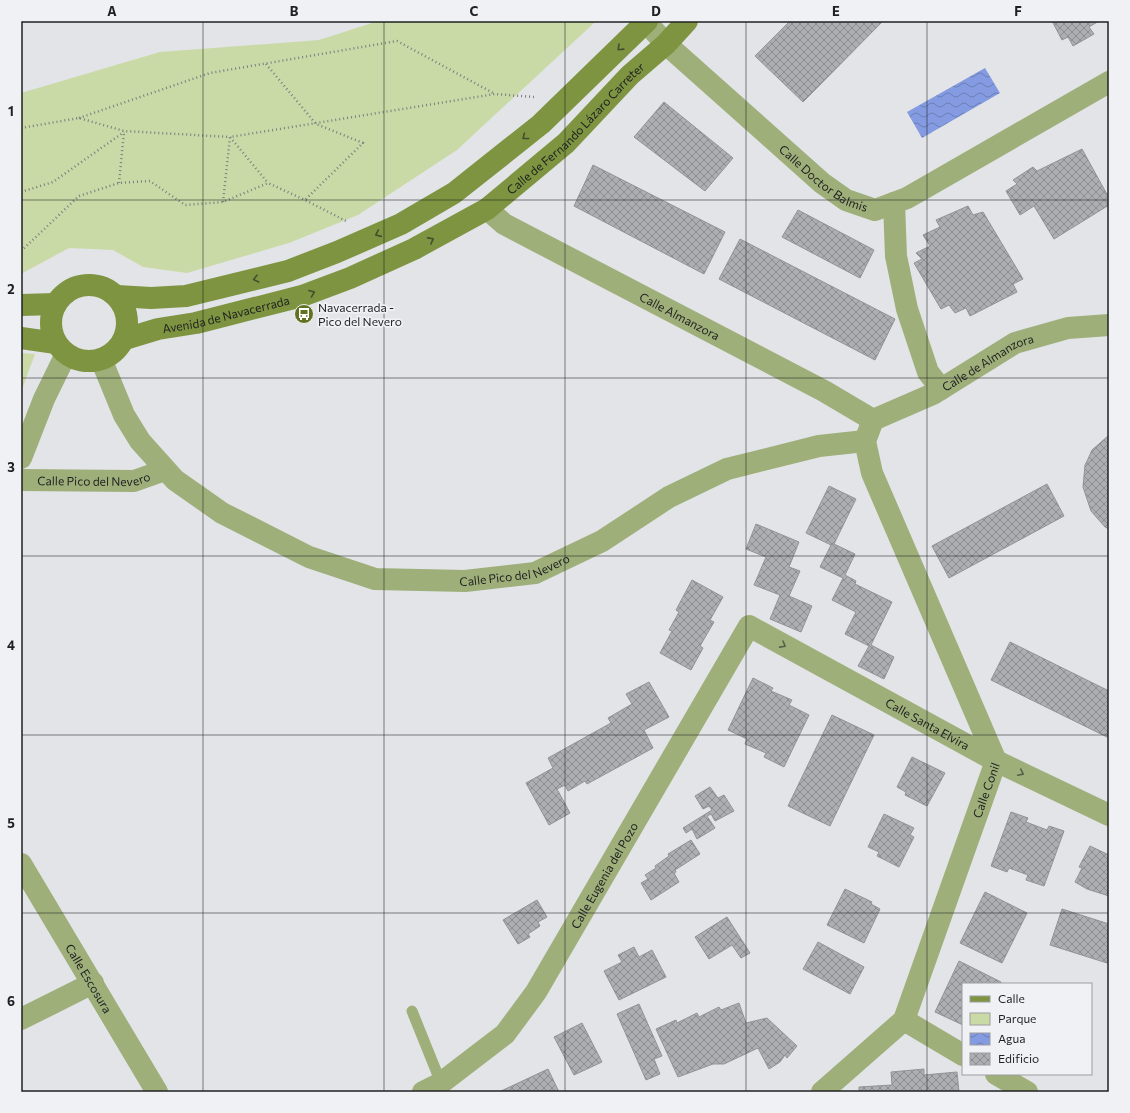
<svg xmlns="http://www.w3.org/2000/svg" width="1130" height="1113" viewBox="0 0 1130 1113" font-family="Commissioner,sans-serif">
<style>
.park{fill:#cadaa6}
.water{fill:url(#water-waves)}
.building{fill:url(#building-cross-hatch);stroke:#929397}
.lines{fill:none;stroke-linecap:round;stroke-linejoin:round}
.path{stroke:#7c7d80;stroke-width:2.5;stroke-dasharray:1 3;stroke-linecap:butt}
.lane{stroke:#9faf7a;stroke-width:11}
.street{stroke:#9faf7a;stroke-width:22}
.secondary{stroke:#7e9440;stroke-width:22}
.oneway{stroke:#454e2d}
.oneway2{stroke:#596049}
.grid{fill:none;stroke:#1f2021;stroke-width:1;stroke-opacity:0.55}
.labels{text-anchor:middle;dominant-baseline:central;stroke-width:3.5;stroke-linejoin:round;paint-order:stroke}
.street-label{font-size:12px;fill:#1f2021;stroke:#f0f1f5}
.poi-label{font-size:12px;fill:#1f2021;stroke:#f0f1f5;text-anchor:start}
.neatline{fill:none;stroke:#1f2021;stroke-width:1.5}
.grid-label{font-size:13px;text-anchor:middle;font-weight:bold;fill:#1f2021}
</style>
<defs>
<pattern id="water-waves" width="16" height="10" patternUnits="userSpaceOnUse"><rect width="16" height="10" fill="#849be1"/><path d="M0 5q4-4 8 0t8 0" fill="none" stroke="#6b7eb6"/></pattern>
<pattern id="building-cross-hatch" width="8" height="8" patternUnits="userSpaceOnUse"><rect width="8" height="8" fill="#adaeb2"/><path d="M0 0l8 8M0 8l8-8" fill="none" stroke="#8c8d90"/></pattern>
</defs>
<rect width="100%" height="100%" fill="#e2e4e8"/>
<!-- park -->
<path class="park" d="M378,21H593L594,23L457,150L358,215L289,243L187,273L143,267L113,250L69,248L21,274V93L160,52L319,40Z
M21,353L35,354L21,392Z"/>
<!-- water -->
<path class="water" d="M985,68L1000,93L922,138L907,112Z"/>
<!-- building -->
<path class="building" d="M790,21H883L803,102L755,56Z
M1052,21H1099L1089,27L1094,34L1073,46L1068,37L1062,40Z
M664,102L733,158L705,191L634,137Z
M1082,149L1109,198V205L1054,239L1034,206L1020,215L1006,191L1017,184L1013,180L1033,167L1037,171Z
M593,165L725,232L704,274L574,206Z
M968,206L973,215L983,212L1023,279L1013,284L1017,292L970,316L966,308L955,313L949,305L941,309L914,263L922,259L916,253L930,246L923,235L940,227L936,220Z
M798,210L874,250L860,278L782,237Z
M740,239L895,319L875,360L719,279Z
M1108,436H1109V529L1105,527L1091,511L1083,487L1085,465L1088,459L1092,450Z
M1047,484L1064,516L949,578L932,546Z
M829,486L856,499L834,544L855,554L845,575L856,581L855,584L892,602L871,645L894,657L884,679L858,666L869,646L845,634L856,612L832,600L843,578L820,567L831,545L806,533Z
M756,524L799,542L789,567L800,571L789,596L812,606L801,632L770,619L780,595L754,585L766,557L746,549Z
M692,580L723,597L710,620L714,622L700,646L703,648L691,670L660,653L672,631L669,630L679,612L676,610Z
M1010,642L1109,691V738L991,680Z
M753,678L773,688L771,691L792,700L789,705L809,715L784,767L764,757L766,753L745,744L747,739L728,730Z
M649,682L669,717L644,730L653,748L587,784L585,781L568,791L565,785L557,789L570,813L549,825L526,783L553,768L548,758L611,723L608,718L632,704L626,694Z
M832,715L874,735L830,826L788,806Z
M912,757L945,773L927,806L905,795L906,792L897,787Z
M710,787L718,798L724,795L734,811L715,821L711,814L707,816L715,828L697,839L692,829L686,833L683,828L712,810L709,806L703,809L695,796Z
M1011,812L1028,818L1026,822L1047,830L1049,826L1064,831L1044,886L1026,880L1028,875L1009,868L1007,872L991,866Z
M884,814L914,828L910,835L914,837L899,867L877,856L879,852L868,847Z
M691,840L700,854L675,870L676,872L674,873L679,882L651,900L641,883L648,879L645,875L656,868L655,866L669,856L668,854Z
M1090,846L1109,855V896L1087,889L1075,882L1082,868L1079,867Z
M845,889L872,902L871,904L880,909L864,943L827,925Z
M985,892L1027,913L1002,963L960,943Z
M537,900L547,917L538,922L540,926L528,934L530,937L518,944L503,920Z
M1062,909L1109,924V956L1107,963L1050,945Z
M727,917L750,953L741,958L732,945L709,959L695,937Z
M818,942L864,967L850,994L803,969Z
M634,947L639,957L652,950L666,977L619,1000L604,971L622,962L618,955Z
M959,961L1001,982L1000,984H963V1025L935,1012Z
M739,1003L746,1023L767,1018L797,1046L787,1058L785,1055L780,1062L769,1069L758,1048L724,1064H713L678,1077L656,1029L676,1020L677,1023L697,1013L699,1017L719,1007L721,1010Z
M639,1004L662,1056L654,1059L660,1074L646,1080L617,1014Z
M582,1023L602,1062L574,1075L554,1037Z
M548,1069L559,1092H499Z
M924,1069V1075L957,1072L959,1092H859V1087L892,1085L891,1072Z"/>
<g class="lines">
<!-- path -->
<path class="path" d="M266,64L316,124L363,143L305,200
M79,118L210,73L397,41L495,94
M21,128L79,118L124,131L230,137L268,183
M119,183L124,132
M21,192L53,182L124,132
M223,202L230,137L495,94L534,97
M21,251L79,196L119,183L150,181L185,205L223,202L268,183L305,200L348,222"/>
<!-- lane -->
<path class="lane" d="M412,1011L441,1083"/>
<!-- street -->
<g class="street">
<path id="s1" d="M645,21L666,44L822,183L846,200L875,210L907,198L1109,82"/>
<path d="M894,203L896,256L907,309L928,372L941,389"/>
<path id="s2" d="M487,209L504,224L824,391L873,420"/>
<path id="s3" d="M101,359L124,415L140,441L175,480L222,513L309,557L375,579L465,581L535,573L602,541L669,497L727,469L819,446L865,441"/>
<path id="s4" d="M873,420L933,394L1015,343L1068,328L1109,325"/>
<path d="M21,458L44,399L66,354"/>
<path id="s5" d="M21,480L134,481L165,470"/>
<path id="s6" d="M21,864L157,1092"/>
<path d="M21,1019L93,983"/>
<path d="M904,1020L963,1055"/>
<path d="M996,1074L1027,1092"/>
<path id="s7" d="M423,1092L441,1083L505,1034L536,992L749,626L996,761L1109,815"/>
<path id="s8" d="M822,1092L904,1020L996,761L872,473L865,441L873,420"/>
</g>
<!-- secondary -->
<g class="secondary">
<circle cx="89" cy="323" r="38"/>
<path d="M117,296L151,298L186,296L288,271L337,252L401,224L454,193L541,124L647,21"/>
<path d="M21,305L56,304"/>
<path d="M21,338L56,343"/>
<path id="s9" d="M125,339L158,329L196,323L302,296L350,278L414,249L487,209L566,143L630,75L666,44L687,21"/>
</g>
</g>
<!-- one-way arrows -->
<defs><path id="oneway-chevron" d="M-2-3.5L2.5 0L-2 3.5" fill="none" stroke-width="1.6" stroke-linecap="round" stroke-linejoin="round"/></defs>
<g class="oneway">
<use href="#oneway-chevron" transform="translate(620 48) rotate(136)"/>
<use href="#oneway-chevron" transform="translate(525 137) rotate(142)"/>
<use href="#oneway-chevron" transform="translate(378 234) rotate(156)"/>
<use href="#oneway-chevron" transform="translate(431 240) rotate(-28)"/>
<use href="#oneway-chevron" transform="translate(256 279) rotate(166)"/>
<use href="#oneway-chevron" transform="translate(312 293) rotate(-21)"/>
</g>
<g class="oneway2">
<use href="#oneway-chevron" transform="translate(783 645) rotate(29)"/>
<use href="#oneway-chevron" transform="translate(1021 773) rotate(26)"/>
</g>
<!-- grid -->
<path class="grid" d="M203,21V1092M384,21V1092M565,21V1092M746,21V1092M927,21V1092M21,200H1109M21,378H1109M21,556H1109M21,735H1109M21,913H1109"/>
<!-- icons -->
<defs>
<symbol id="bus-disc" viewBox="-11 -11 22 22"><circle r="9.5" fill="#5f7221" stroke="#f0f1f5"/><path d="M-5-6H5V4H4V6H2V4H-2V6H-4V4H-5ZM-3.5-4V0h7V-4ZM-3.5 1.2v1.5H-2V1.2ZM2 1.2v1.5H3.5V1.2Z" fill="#fff"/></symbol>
</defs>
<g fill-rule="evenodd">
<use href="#bus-disc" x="293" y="303" width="22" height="22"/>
</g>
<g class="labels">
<!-- street labels -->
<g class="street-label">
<text stroke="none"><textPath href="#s9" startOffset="507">Calle de Fernando Lázaro Carreter</textPath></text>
<text stroke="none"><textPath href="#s1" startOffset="239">Calle Doctor Balmis</textPath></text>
<text stroke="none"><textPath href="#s9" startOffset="104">Avenida de Navacerrada</textPath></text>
<text stroke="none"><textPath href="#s2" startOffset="221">Calle Almanzora</textPath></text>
<text stroke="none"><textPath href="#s4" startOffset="129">Calle de Almanzora</textPath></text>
<text stroke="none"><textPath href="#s5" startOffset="73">Calle Pico del Nevero</textPath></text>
<text stroke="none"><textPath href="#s3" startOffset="509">Calle Pico del Nevero</textPath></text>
<text stroke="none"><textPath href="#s7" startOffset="780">Calle Santa Elvira</textPath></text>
<text stroke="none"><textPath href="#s8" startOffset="353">Calle Conil</textPath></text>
<text stroke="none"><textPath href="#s7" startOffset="288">Calle Eugenia del Pozo</textPath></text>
<text stroke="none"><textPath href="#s6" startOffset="133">Calle Escosura</textPath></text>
</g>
<!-- poi labels -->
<g class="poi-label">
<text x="318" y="307">Navacerrada -<tspan x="318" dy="14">Pico del Nevero</tspan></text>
</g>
</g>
<!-- border -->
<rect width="1130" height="1113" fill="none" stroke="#f0f1f5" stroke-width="44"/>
<!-- legend -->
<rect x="962" y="983" width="130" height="92" fill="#f0f1f5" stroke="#9c9da0"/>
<rect x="970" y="996" width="20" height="6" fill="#7e9440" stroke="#9c9da0"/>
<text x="998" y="1003" font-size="12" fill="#1f2021">Calle</text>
<rect x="970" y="1013" width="20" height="12" fill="#cadaa6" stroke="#9c9da0"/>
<text x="998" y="1023" font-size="12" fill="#1f2021">Parque</text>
<rect x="970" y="1033" width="20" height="12" fill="url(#water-waves)" stroke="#9c9da0"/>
<text x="998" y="1043" font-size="12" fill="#1f2021">Agua</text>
<rect x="970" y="1053" width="20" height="12" fill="url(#building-cross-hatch)" stroke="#9c9da0"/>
<text x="998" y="1063" font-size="12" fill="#1f2021">Edificio</text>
<rect x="22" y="22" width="1086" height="1069" class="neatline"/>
<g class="grid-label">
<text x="112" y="16">A</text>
<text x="294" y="16">B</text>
<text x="474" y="16">C</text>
<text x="656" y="16">D</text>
<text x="836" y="16">E</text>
<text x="1018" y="16">F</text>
<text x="11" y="116">1</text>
<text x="11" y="294">2</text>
<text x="11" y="472">3</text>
<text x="11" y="650">4</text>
<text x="11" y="828">5</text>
<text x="11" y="1006">6</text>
</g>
</svg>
